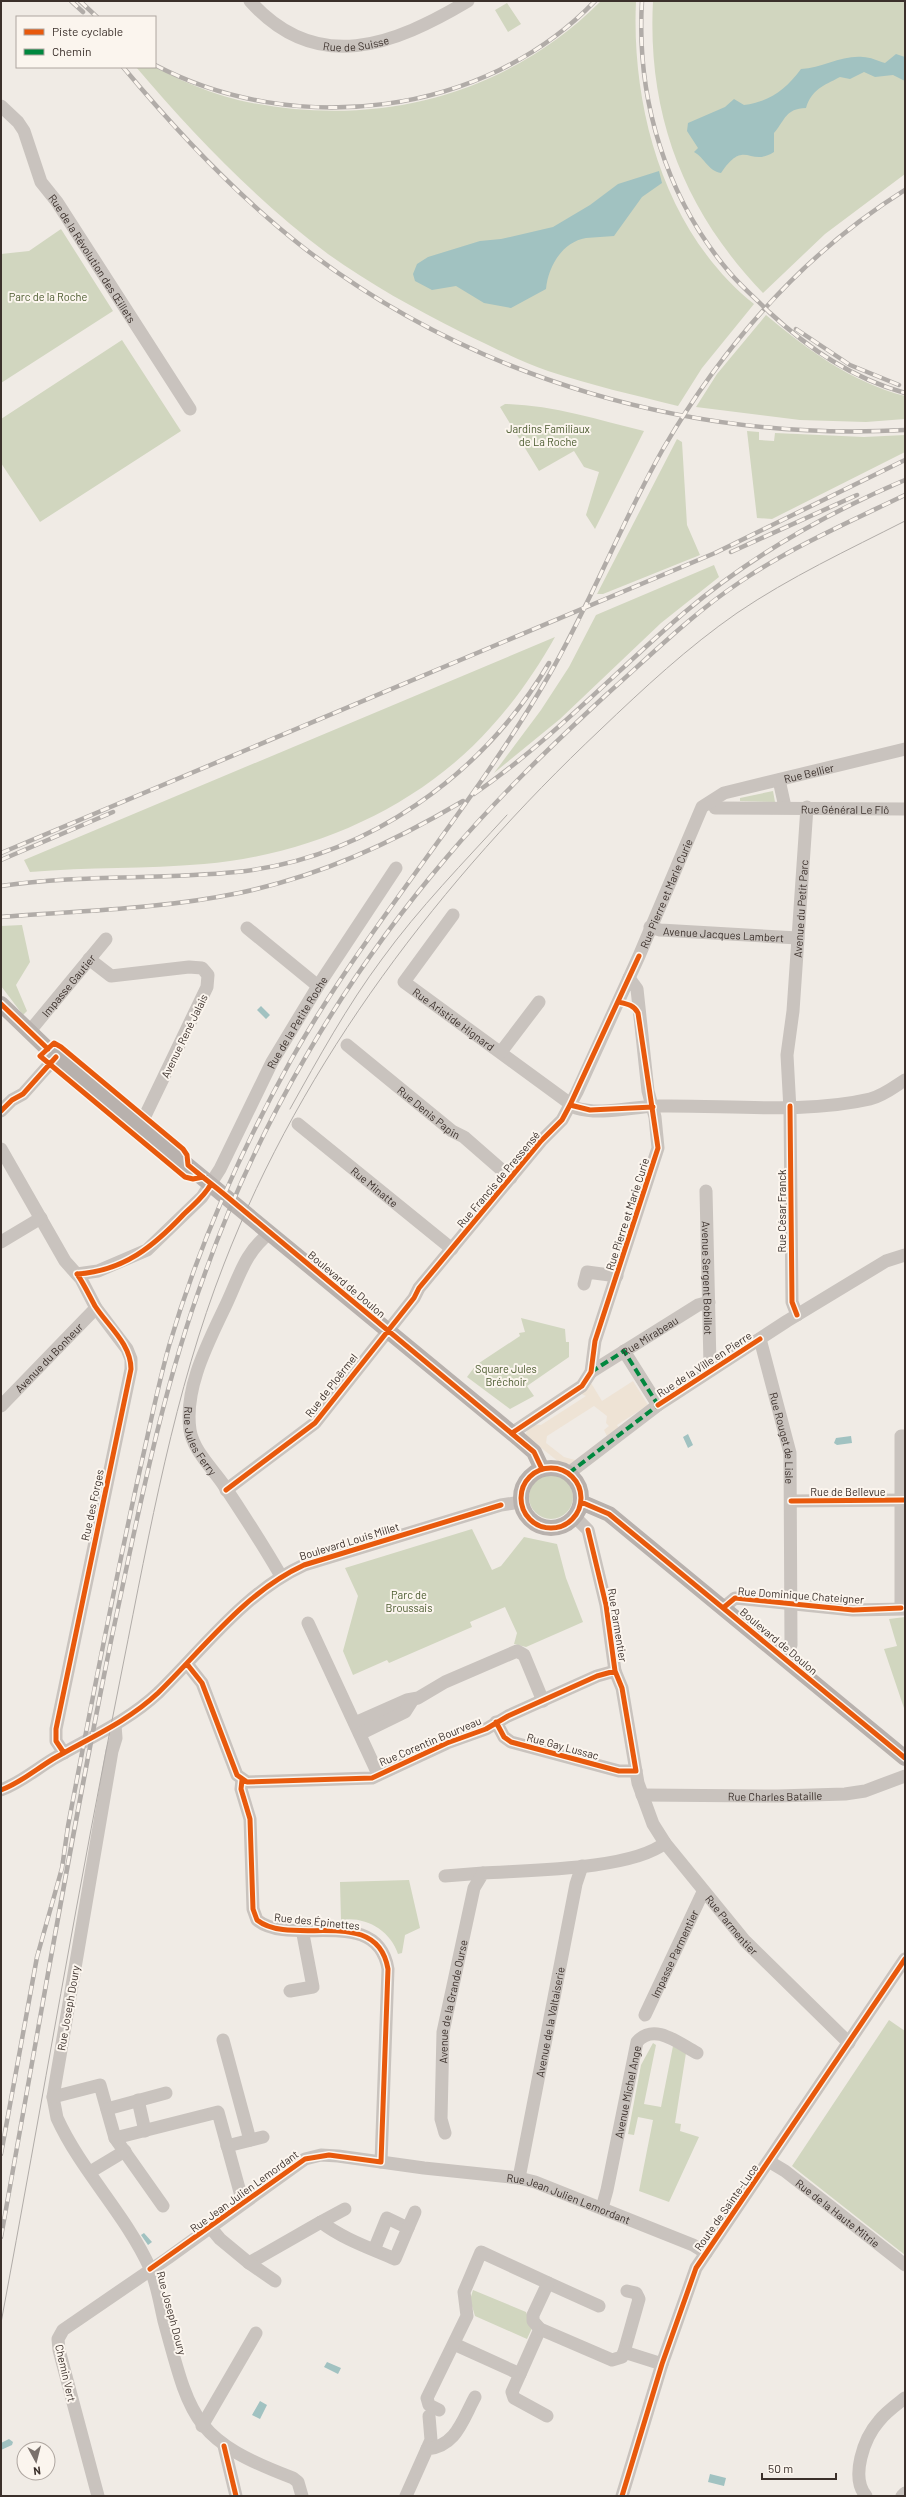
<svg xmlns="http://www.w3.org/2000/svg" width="906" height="2497" viewBox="0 0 906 2497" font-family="Barlow,sans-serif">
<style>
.green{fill:#d1d6bf}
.plaza{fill:#eee3d5}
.water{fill:#a1c2c1}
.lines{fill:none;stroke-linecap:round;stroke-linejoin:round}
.minor{stroke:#c9c3be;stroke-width:13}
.major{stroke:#b8b1ad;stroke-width:16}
.tram{stroke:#b1aca8;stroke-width:1}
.rail-casing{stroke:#b1aca8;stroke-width:4.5}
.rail{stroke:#fbf5ee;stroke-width:3;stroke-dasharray:9;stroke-linecap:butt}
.quiet{stroke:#00873e;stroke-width:4;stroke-dasharray:8 4;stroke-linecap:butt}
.cycleway-casing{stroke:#fbf5ee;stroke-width:8}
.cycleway{stroke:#e8590c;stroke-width:5}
.labels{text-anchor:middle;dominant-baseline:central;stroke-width:4;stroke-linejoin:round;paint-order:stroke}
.street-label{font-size:11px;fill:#3b302b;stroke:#fbf5ee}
.park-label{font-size:11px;fill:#4a5a2e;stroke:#fbf5ee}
</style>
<rect width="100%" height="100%" fill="#f0ebe5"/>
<!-- green -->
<path class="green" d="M601,1H636C631,110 666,234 754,304L702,368L678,406C634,395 590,385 548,371C518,360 490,346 461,332C415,309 370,284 328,254C256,200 194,135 136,67C142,67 148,66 154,67C163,68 173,76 181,80C199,88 219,95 238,100C371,130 504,98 601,1Z
M653,1H905V174L825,234L763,293C684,211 647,115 653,1Z
M507,3L521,24L508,32L495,10Z
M61,229L113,311L1,383V254L29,251Z
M766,315C808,350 851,382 905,396V419L866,422L800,420L696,407L717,374Z
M122,340L181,431L40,522L1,463V419Z
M505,404C552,405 598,420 644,431L595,529L586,515L599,472L584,467L574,451L539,471L500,407Z
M747,431L759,432V440L774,441L775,433L864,437L905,435V452L772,519L757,518Z
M677,439L682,442L687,525L700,555L603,594H597Z
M714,565L719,577L661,623L560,719L494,773L541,710L569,667L596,615Z
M555,637C537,669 516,700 491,727C420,807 311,855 204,864C146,869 88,867 30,872L24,860Z
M773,791L775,802L740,801V798Z
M22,925L30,962L16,985L27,1011L23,1015L1,986V926Z
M521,1318L565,1329L566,1342H569V1357L527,1386L534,1396L510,1409L467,1377L476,1365L520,1336L519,1333L525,1332Z
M529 1497a22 22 0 1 1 44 0a22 22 0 1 1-44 0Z
M472,1529L492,1570L501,1566L524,1537L557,1544L566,1578L583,1622L526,1647L514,1644L517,1633L505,1607L470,1622L472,1627L389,1663L387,1660L353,1675L343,1651L358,1596L345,1568Z
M905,1617V1711L884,1649L897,1646L889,1619Z
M409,1880L420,1928L405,1935L402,1953L398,1954C390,1930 365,1916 341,1920L340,1882Z
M889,2020L905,2031V2255L792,2166Z
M653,2043L656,2045L644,2104L661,2107L673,2046L686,2053L675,2123L681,2124L680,2131L699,2137L669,2202L639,2191L653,2120L638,2117L634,2135L628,2134L641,2065Z
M473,2290L526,2312L532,2328L527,2339L475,2316L470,2300Z"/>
<!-- plaza -->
<path class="plaza" d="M633,1381L648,1405L617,1425L620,1430L607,1436L604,1430L609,1426L606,1423L607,1416L594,1406L547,1436L546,1443L564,1457L575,1460L574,1463L566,1465L559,1462L525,1435L531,1424L541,1425L586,1396L579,1393L591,1383L602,1401Z"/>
<!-- water -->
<path class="water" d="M896,54L905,57V81L893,75L875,77L864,72L850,79L840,77C823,86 812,89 806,108C785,109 786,119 774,133V152C749,168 745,137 721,173C708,171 705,158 694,152L698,148L687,131L688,123L725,107L734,99L744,105C771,101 785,90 801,69C822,68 842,55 863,57C870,57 878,61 885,63Z
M659,171L662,183L642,197L614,236C605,237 595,237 586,238C562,242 548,267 546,289L511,308L484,303L456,286L432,290L415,281L413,274L417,264L428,257L480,241L501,239L553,227L590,205L618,184Z
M261,1006L270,1015L266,1019L257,1010Z
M688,1434L693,1445L688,1448L683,1437Z
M851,1436L852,1443L837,1445L834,1443L836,1438Z
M144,2233L152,2242L148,2245L141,2235Z
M327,2362L341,2368L338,2374L324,2367Z
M260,2401L267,2405L260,2419L252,2415Z
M9,2439L13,2442L12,2445L1,2450V2443Z
M710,2474L726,2478L724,2486L708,2482Z"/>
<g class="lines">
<!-- minor -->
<g class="minor">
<path id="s1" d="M250,1C317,76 394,45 468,1"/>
<path id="s2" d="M1,106L18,122L24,131L41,182L57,202L190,409"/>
<path d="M779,780L785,807"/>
<path id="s3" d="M715,808L905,809"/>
<path id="s4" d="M453,915L404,982L576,1108C603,1116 633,1106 660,1106C726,1105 806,1114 870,1099C883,1096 894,1087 905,1080"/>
<path id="s5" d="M650,927L660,930L798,938"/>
<path d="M247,928L318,986"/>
<path d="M89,959L111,976L189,967L202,968L208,975L207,987L145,1116L138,1124"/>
<path id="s6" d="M29,1032L106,939"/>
<path id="s7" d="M347,1045L452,1131L464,1137L511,1178"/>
<path d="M501,1052L539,1002"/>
<path d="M1,1111L12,1100L23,1094L56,1057"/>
<path id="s8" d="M298,1124L452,1249"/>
<path d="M1,1149L65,1261L81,1279L96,1308L127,1349L131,1359V1369L56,1729V1741L64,1753"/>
<path id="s9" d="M706,1191L710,1365"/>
<path id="s10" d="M270,1233C244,1252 238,1281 224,1309C207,1345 184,1389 190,1430C193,1450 212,1468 223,1484C243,1514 263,1545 281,1576"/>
<path d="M1,1242L41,1218"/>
<path id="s11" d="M77,1274L98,1271L147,1250L202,1197L220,1169L272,1062L318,986L396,868"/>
<path d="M584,1284L587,1272L617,1276"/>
<path id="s12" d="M797,1315L792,1302L790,1110L787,1055L793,1011L807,807"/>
<path id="s13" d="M760,1339L790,1453L791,1645L784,1658"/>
<path d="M624,1351L658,1405"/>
<path id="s14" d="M591,1372L698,1305L709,1302"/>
<path id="s15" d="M1,1406L96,1308"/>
<path d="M512,1433L582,1386L591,1372L595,1341L658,1148L655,1117L648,1091L637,989L629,978"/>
<path d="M569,1473L658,1405L787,1321L886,1261L905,1255"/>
<path id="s16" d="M226,1490L315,1423L414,1298L419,1288L541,1141L562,1120L577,1092L639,956L702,807L724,793L905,749"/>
<path d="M791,1501L905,1500"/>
<path id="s17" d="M574,1516L588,1530L606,1605L615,1671L622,1688L638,1783L653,1824L665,1843L745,1941L849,2043"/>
<path d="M723,1608L735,1598L853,1610L905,1609"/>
<path d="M901,1608V1436H905"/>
<path d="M308,1623L378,1774"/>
<path d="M187,1664L202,1683L237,1775L247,1782L372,1778L447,1743L486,1729L508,1716L597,1676L615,1671"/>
<path d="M496,1722L504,1737L511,1742L619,1771H636"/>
<path d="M355,1723L407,1700L418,1698L445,1682L517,1651L524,1655L543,1701"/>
<path d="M115,1725L116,1738L112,1751L53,2097L57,2118C81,2171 126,2215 150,2268C157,2284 160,2304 164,2321C191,2420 193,2440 293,2478L298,2482L302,2496"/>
<path d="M360,1734L405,1712L412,1701"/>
<path d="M242,1780L241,1789L250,1819L253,1909L257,1920C292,1948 377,1904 388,1969L381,2162"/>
<path d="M1,1790C20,1783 35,1770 53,1759C89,1738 127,1722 158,1693C204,1648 245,1592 304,1565L501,1505L521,1502"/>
<path id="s18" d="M642,1795L778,1796L845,1794L865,1791L905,1776"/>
<path d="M445,1876L483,1873"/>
<path d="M290,1991L313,1987L302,1929"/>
<path id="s19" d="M645,2015L703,1892"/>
<path d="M223,2040L250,2140"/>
<path d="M53,2097L100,2085L115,2138L163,2206"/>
<path d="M138,2100L145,2131"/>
<path d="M107,2109L166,2093"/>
<path id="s20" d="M445,2133L441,2119L443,2032L474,1888L483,1873C527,1870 631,1870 665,1843"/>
<path d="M115,2138L218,2112L243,2203"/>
<path d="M227,2146L263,2137"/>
<path id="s21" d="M770,2162L785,2171L905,2265"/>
<path d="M90,2172L125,2151"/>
<path id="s22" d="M519,2178L576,1884L582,1866"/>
<path id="s23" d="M602,2208L607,2190L637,2042C654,2022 678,2043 697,2053"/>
<path d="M321,2222L345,2209"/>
<path d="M210,2227L220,2239L249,2263L321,2222C343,2239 370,2248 395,2259L408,2228L387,2218L374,2250"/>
<path d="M408,2228L415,2212"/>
<path d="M249,2263L275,2281"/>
<path d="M548,2283L599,2306"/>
<path d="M540,2329L512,2392L514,2398L547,2416"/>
<path d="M454,2344L520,2374"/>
<path d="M624,2352L639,2299L636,2293L627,2291"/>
<path d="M439,2410L429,2405L427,2398L467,2316L464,2292L481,2252L548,2283L533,2315V2321L540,2329L612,2360L622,2357L624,2352L662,2364"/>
<path d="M202,2426L256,2333"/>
<path d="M224,2446L236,2496"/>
<path d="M427,2449L431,2440L429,2416"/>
<path id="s24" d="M98,2496L59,2350L58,2339L63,2330L168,2258L305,2159L321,2155L338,2156L424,2168L519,2178L535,2182L693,2245L706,2253"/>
<path d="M406,2496L427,2449C456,2446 462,2421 475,2397"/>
<path d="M622,2496L662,2364L696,2268L905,1959"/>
<path d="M866,2496C850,2477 864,2438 879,2421C886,2412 896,2405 905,2398"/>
<path d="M902,2496L905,2493"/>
</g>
<!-- major -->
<path class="major" d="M1,1004L56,1057L518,1438L534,1452L542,1469
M521 1498a30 30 0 1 1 60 0a30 30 0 1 1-60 0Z
M581,1502L609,1514L905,1758"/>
<!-- tram -->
<path class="tram" d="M290,1109C319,1057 347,1006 382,959C419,908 464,862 507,815
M1,2323C42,2103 79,1883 123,1665C150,1530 174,1392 224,1264C303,1060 442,879 600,730C644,688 688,647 737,613C790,577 848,550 905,521"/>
<defs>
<path id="rail" d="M71,1L83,12
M80,1L97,17
M642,1C636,99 666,198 730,273C742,287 756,299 769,312C809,349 852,378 905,393
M155,65C294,138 484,117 595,1
M123,67C178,133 236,195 304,248C474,379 692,442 905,430
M796,329L850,365L899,385
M731,552L857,495
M474,794C551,741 615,672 685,612C751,556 825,514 905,480
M1,853L715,553L905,460
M1,860L113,812
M1,886C79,874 158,880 236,872C366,859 483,775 549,663
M1,917C80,911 161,909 239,893C320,876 392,843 463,801
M1,2154L37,1957L62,1868L68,1826C91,1705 114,1585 141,1465C150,1426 158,1385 169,1346C198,1247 241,1150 291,1060C367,925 471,810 548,677C591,603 621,523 663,449C723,346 803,254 905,190
M1,2237C37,2037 71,1836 112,1636C138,1515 161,1393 204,1276C257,1125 343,979 447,857C496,799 550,747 606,695C650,656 692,614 740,582C792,547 849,522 905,495"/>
</defs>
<!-- rail casing -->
<use href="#rail" class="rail-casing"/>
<!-- rail -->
<use href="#rail" class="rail"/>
<!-- quiet -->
<path class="quiet" d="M591,1372L624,1351L658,1405
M569,1473L661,1403"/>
<defs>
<path id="cycleway" d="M1,1004L48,1049
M570,1105L590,1110L653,1107
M790,1106L792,1302L797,1315
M1,1111L12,1100L23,1094L56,1057
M203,1177L193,1179L185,1177L40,1056L54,1043L61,1047L183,1149L187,1155L188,1165C200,1175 213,1185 225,1195L534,1452L542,1469
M77,1274C124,1271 154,1246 184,1214C194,1204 204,1197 211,1184
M658,1405L760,1339
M512,1433L582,1386L591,1372L595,1341L658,1148L638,1013C634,1005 627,1004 618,1002
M521 1498a30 30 0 1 1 60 0a30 30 0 1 1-60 0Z
M226,1490L315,1423L414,1298L419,1288L541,1141L562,1120L570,1105L639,956
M791,1501L905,1500
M581,1502L609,1514L905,1758
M723,1608L735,1598L853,1610L901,1608
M187,1664L202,1683L237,1775L247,1782L372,1778L447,1743L486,1729L508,1716L597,1676L615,1671
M496,1722L504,1737L511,1742L619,1771H636L622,1688L615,1671L606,1605L588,1530
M64,1753L56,1741V1729L131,1369C131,1344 108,1326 95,1306C89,1295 84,1284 77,1274
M1,1790C20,1783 35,1770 53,1759C89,1738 127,1722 158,1693C204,1648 245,1592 304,1565L501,1505
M150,2269L305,2159L329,2155L381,2162L388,1969C377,1904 292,1948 257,1920L253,1909L250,1819L241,1789L242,1780
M224,2446L236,2496
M622,2496L662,2364L696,2268L905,1959"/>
</defs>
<!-- cycleway casing -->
<use href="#cycleway" class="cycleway-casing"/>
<!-- cycleway -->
<use href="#cycleway" class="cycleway"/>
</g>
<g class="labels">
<!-- street labels -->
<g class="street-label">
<text stroke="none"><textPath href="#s1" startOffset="120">Rue de Suisse</textPath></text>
<text stroke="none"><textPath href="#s2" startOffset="180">Rue de la Révolution des Œillets</textPath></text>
<text stroke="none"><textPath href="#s16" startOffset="959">Rue Bellier</textPath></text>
<text stroke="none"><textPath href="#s3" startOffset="130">Rue Général Le Flô</textPath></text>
<text stroke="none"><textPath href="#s16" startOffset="752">Rue Pierre et Marie Curie</textPath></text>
<text stroke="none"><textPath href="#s12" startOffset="408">Avenue du Petit Parc</textPath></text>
<text stroke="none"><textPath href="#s5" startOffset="74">Avenue Jacques Lambert</textPath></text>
<text stroke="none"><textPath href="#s6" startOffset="61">Impasse Gautier</textPath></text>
<text stroke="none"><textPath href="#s4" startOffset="145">Rue Aristide Hignard</textPath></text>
<text stroke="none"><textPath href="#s11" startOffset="350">Rue de la Petite Roche</textPath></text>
<text transform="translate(184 1036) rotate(-64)">Avenue René Jalais</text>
<text stroke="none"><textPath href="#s7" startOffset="106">Rue Denis Papin</textPath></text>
<text transform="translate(498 1179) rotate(-50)">Rue Francis de Pressensé</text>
<text stroke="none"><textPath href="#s8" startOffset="99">Rue Minatte</textPath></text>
<text transform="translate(781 1211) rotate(-90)">Rue César Franck</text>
<text transform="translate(627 1214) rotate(-72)">Rue Pierre et Marie Curie</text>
<text stroke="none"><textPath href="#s9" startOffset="87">Avenue Sergent Bobillot</textPath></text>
<text transform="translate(347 1284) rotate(40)">Boulevard de Doulon</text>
<text stroke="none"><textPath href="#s14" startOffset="69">Rue Mirabeau</textPath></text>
<text stroke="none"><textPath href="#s15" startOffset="68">Avenue du Bonheur</textPath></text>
<text transform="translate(704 1364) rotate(-33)">Rue de la Ville en Pierre</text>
<text transform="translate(331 1385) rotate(-52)">Rue de Ploërmel</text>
<text stroke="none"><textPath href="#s13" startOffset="102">Rue Rouget de Lisle</textPath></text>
<text stroke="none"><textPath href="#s10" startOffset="231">Rue Jules Ferry</textPath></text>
<text x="848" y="1491">Rue de Bellevue</text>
<text transform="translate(92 1505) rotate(-78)">Rue des Forges</text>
<text transform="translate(349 1541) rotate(-17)">Boulevard Louis Millet</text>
<text transform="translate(801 1595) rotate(4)">Rue Dominique Chateigner</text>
<text transform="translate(618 1625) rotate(81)">Rue Parmentier</text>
<text transform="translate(779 1641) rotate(40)">Boulevard de Doulon</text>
<text transform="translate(430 1741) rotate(-23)">Rue Corentin Bourveau</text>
<text transform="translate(563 1746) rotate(15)">Rue Gay Lussac</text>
<text stroke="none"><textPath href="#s18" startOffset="133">Rue Charles Bataille</textPath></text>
<text transform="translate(317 1921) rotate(6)">Rue des Épinettes</text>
<text stroke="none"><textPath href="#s17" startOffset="450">Rue Parmentier</textPath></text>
<text stroke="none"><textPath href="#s19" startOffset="68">Impasse Parmentier</textPath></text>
<text stroke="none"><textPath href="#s20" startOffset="133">Avenue de la Grande Ourse</textPath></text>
<text transform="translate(68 2008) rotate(-80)">Rue Joseph Doury</text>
<text stroke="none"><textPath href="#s22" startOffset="159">Avenue de la Valtaiserie</textPath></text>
<text stroke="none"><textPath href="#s23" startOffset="119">Avenue Michel Ange</textPath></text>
<text transform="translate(244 2191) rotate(-36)">Rue Jean Julien Lemordant</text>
<text stroke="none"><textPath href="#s24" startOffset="738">Rue Jean Julien Lemordant</textPath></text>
<text transform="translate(726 2207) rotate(-55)">Route de Sainte-Luce</text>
<text stroke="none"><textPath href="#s21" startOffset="85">Rue de la Haute Mitrie</textPath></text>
<text transform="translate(172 2313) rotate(75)">Rue Joseph Doury</text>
<text transform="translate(66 2373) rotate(77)">Chemin Vert</text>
</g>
<!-- park labels -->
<g class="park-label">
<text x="48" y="296">Parc de la Roche</text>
<text x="548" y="428">Jardins Familiaux<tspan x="548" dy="13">de La Roche</tspan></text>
<text x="506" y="1368">Square Jules<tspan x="506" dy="13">Bréchoir</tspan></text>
<text x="409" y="1594">Parc de<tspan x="409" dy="13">Broussais</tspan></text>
</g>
</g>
<!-- border -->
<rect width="906" height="2497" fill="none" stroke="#3b302b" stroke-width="4"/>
<!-- legend -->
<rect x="16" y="16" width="140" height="52" fill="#fbf5ee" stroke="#aea6a0"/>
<rect x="24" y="29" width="20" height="6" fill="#e8590c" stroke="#aea6a0"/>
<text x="52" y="36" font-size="12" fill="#3b302b">Piste cyclable</text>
<rect x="24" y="49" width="20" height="6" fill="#00873e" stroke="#aea6a0"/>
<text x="52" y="56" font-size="12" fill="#3b302b">Chemin</text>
<!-- north arrow -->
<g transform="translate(36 2461) rotate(173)"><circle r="19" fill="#fbf5ee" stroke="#aea6a0"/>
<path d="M0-3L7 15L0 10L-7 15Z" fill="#7a716c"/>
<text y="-6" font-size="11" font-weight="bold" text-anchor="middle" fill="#3b302b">N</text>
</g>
<!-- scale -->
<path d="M762 2473v6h74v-6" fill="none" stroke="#3b302b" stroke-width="2"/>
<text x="768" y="2473" font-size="12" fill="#3b302b" stroke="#fbf5ee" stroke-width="3" paint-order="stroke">50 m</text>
</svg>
